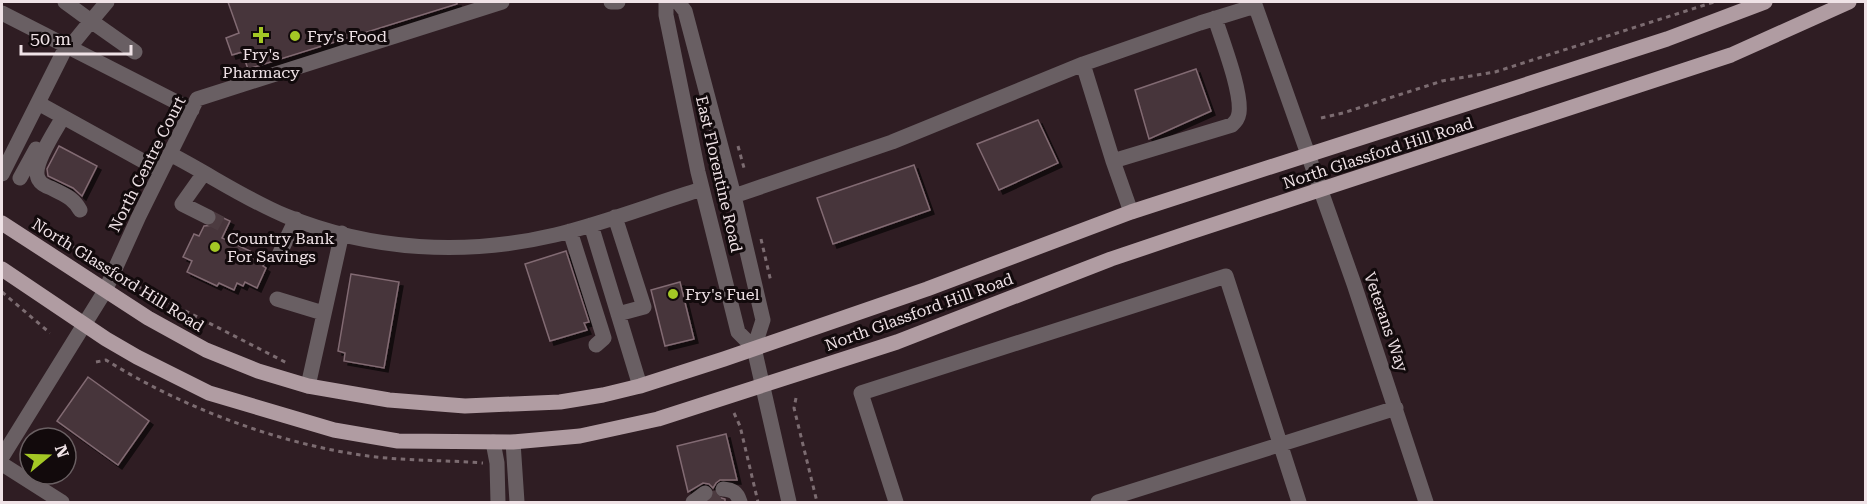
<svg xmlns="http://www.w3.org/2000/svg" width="1867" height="504" viewBox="0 0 1867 504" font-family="'Roboto Serif',serif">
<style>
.building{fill:#47343a;stroke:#826b73;stroke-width:1.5;filter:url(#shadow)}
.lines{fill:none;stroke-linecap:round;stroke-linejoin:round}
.minor-tunnel{stroke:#4c3b40;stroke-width:15;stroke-dasharray:15 8;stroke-linecap:butt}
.path{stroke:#7c6c71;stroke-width:3;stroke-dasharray:4.5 4.5;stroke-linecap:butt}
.minor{stroke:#695f63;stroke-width:15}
.major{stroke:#b09ca2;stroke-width:15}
.poi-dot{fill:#a4c825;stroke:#120a0c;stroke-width:2}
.labels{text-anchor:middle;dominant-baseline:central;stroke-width:6;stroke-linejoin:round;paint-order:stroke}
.poi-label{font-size:16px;fill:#efe2e6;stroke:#120a0c;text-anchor:start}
.street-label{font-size:16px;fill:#efe2e6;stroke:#120a0c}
</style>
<defs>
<filter id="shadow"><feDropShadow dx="4" dy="4" stdDeviation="0" flood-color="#0009"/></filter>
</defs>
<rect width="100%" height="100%" fill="#2f1d23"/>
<!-- building -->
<path class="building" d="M228,2H457V4L248,69L242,52L232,55L226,38L239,33Z
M1196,69L1211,111L1149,139L1135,90Z
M1038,120L1058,163L999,190L977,144Z
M59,146L97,166L82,196L73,188L48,176L47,169Z
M914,165L930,210L833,244L817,198Z
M217,215L230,221L222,238L267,259L263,266L266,268L257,288L245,282L243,286L237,283L234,290L219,283L217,286L187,272L192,261L183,257L194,234L199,236L204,226L214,225L217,221Z
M566,251L589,322L584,323L587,330L550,341L525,264Z
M351,274L399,282L384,368L344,361L345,353L338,351Z
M680,282L694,339L665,346L651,290Z
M88,377L149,421L118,465L57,421Z
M726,434L737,480H720L716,483L713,488L709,484L703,483L688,492L677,446Z
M715,494L718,497L725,499V502H709Z"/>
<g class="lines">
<!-- minor-tunnel -->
<path class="minor-tunnel" d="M208,217L227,227
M706,500L724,496"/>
<!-- path -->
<path class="path" d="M1321,118L1343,113L1442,81L1495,72L1714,2
M738,146L744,168L743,172
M39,228L95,259
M761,239L771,282
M129,282L289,364
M2,292L50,333
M96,362L106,360C183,408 279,444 368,456C407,461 445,460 483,463
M796,398L794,408L817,502
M734,413L740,426L758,502"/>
<!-- minor -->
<path class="minor" d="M65,2L91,21L69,48
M107,2L91,21L135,52
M611,2H618
M666,2V15L698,172L738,332L754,348L789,502
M678,2L685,11L734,196L763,320L754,348
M1254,2L1354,284L1426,502
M2,13L192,110
M1083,64L1113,161L1131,212
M38,103L161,171
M63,117C56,130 30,167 39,180C41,184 48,187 51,188C64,195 73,197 80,210
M170,154C209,174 245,199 286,216C371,251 466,256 555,235C605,223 653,204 702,189
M1113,161L1232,125C1236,121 1238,119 1239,113C1242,91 1222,41 1215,18
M204,173L182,204L208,217
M2,174L66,47
M20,178L36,149
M734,196L892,142L1083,64L1200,23L1255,6
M615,217L644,307L618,314
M591,225L640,386
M570,231L604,338L596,345
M279,255L296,219
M277,299L323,313
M308,386L342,233
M493,442L497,463L498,502
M513,442L517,502
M2,457L105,291L139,216L197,99L502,2
M2,464L62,502
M723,489C733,490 737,492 740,502
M693,502L705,493
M896,502L861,393L1226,276L1299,502
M1098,502L1396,408"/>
<!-- major -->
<path class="major" d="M2,223L148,318L206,350L258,371L308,386L389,400L465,406L560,402L603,395L640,386L724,359L927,289L1131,212L1667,39L1765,2
M2,269L106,339L137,357L209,393L334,430L398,441L513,442L580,436L658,419L897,342L1111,259L1188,233L1731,55L1849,2"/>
</g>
<!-- markers -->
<g class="poi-dot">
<path d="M258 26h6v6h6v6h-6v6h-6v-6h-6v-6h6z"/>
<circle cx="295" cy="36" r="6"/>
<circle cx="215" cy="247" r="6"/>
<circle cx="673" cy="294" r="6"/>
</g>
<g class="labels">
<!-- poi labels -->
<g class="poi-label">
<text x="307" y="36">Fry's Food</text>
<text x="261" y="54" text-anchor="middle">Fry's<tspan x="261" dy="18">Pharmacy</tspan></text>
<text x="227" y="238">Country Bank<tspan x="227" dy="18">For Savings</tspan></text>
<text x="685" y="294">Fry's Fuel</text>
</g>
<!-- street labels -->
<g class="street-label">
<text transform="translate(1378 153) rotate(-18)">North Glassford Hill Road</text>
<text transform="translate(147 164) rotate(-63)">North Centre Court</text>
<text transform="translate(719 174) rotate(77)">East Florentine Road</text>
<text transform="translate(118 275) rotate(32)">North Glassford Hill Road</text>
<text transform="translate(919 312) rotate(-20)">North Glassford Hill Road</text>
<text transform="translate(1386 322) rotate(71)">Veterans Way</text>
</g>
</g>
<!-- border -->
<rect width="1867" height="504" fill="none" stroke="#efe2e6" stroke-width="6"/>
<!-- north arrow -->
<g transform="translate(48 456) rotate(71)"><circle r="28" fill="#120a0c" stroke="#6a6063" stroke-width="1.5"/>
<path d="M0-4.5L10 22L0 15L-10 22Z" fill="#a4c825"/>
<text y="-9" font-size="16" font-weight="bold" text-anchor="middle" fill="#efe2e6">N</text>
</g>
<!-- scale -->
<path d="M21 45v9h110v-9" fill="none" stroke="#efe2e6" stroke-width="3"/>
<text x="30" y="45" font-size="18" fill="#efe2e6" stroke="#120a0c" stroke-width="4.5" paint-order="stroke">50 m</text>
</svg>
